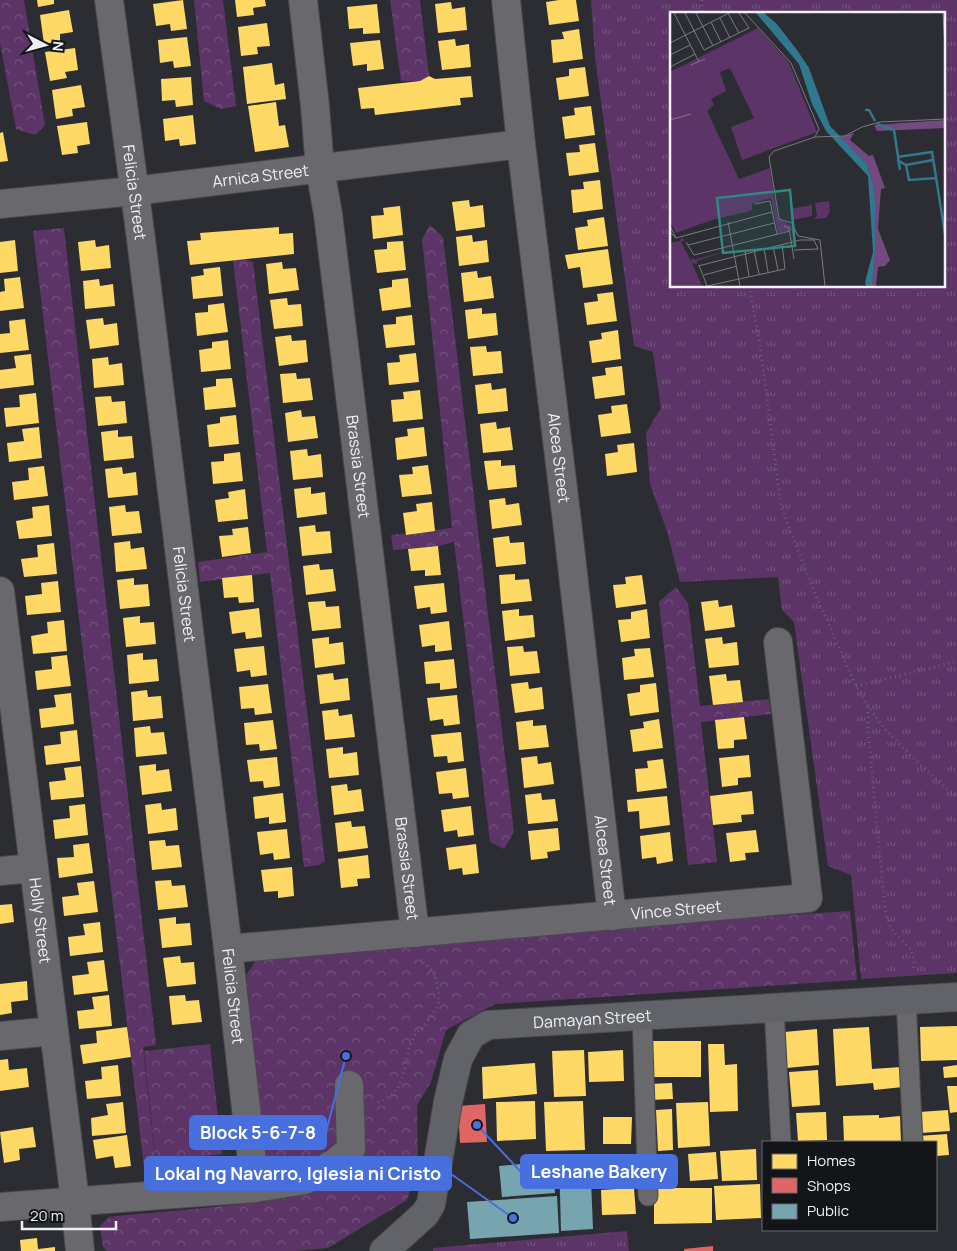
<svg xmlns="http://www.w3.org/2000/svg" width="957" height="1251" viewBox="0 0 957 1251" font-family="Manrope,sans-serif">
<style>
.grass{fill:url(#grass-tufts);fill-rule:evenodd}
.park{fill:url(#park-crowns)}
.homes{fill:#ffd966}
.shops{fill:#e06666}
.public{fill:#76a5af}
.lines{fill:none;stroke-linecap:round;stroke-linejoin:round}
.lane-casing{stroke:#494a4e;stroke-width:21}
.street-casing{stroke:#494a4e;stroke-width:30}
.secondary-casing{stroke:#494a4e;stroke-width:30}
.path{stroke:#636469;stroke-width:3;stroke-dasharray:1 4;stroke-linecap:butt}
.lane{stroke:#68686d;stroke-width:19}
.street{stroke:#68686d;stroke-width:28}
.secondary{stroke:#626368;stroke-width:28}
.labels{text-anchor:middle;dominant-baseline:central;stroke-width:5;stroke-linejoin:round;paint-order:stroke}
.street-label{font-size:16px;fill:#eff1f6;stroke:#131518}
.inset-river{fill:none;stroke:#2f7890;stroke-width:2.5}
.inset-road{fill:none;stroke:#7a7b80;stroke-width:1}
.view{fill:#318882;fill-opacity:0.15;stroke:#318882;stroke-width:2.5}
.inset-edge{fill:none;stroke:#eff1f6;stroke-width:2.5}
.leader{fill:none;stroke:#476fde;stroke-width:2}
.callout-dot{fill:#476fde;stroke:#131518;stroke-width:2}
.callout{fill:#476fde;stroke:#476fde;stroke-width:2}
.callout-label{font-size:18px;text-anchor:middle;font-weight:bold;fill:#fff}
</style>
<defs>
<pattern id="grass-tufts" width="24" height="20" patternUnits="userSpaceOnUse" patternTransform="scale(1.25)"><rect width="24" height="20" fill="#5c3468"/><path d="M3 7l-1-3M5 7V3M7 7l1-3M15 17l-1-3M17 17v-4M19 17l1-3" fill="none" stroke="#74527e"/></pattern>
<pattern id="park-crowns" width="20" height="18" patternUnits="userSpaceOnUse" patternTransform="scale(1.25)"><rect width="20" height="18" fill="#5c3468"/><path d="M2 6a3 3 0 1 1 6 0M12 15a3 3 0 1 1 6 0" fill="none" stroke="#74527e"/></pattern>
</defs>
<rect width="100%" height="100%" fill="#2c2d32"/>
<!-- grass -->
<path class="grass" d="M591,0H957V973L861,979L851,875L828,866L794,622L782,610L778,577L680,582L667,531L650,484L646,433L661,408L653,352L634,346L595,57ZM671,14H943V286H671Z
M627,1231L629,1251H433V1248Z"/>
<!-- park -->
<path class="park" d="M0,0H24L45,125L35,135L16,129L0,43Z
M194,0H223L236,106L221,109L204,101Z
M390,0H420L429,76L420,81H401Z
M430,225L443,237L514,832L504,849L490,842L454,542L438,546L393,550L391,535L452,528L422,239Z
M64,228L156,1045L143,1047L156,1166L144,1167L33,231Z
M244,259L253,262L325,861L319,865L304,867L270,573L200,582L198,562L267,552L233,260Z
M676,587L688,603L700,706L769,699L771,714L701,722L717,862L688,865L659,602Z
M850,911L857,980L495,1004L446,1030L431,1082L417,1105L418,1165L407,1200L328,1248L296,1251H107L103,1247L100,1226L109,1217L117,1216L194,1209L268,1201L265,1152L246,975L257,959L445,937Z
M210,1044L222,1154L156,1162L144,1051Z"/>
<!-- homes -->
<path class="homes" d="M37,0H54V4L38,7Z
M183,0L187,29L171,31L170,24L156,26L153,4Z
M235,0H265L266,6L253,8L254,15L237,17Z
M559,0H576L579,21L549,25L546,2Z
M451,2L452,9L465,7L467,30L438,33L435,4Z
M377,4L380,33L363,34V28L349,29L347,7Z
M69,10L73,32L60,34V41L44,44L40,15Z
M267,23L270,46L257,47L258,54L241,56L238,27Z
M579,29L583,59L553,63L551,40L564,39L562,32Z
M187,37L191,66L174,68L173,61L160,63L158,40Z
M455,39L456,46L469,44L471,67L442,70L438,41Z
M380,40L384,69L367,71V64L353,66L350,43Z
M75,48L78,70L65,72L67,78L50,81L45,52Z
M272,63L275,85L284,83L286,99L247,104L243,67Z
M585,67L589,96L559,100L556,78L569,76V69Z
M429,76L435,79L471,76L473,97L460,98L461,105L375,115L374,108L361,109L358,88L420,81Z
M191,77L193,105L176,107L175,100L162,101L161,79Z
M81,85L85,107L72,109L73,116L56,119L52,90Z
M276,102L279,126L285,125L289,147L255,152L248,106Z
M591,106L595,135L565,139L562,117L575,115L574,108Z
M193,115L196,144L180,146L179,139L165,141L163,119Z
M87,122L90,144L77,146L78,153L62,155L57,126Z
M3,132L8,161L0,162V133Z
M595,143L599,172L569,176L566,153L580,152L579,145Z
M600,180L603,209L573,213L571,190L584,189L583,182Z
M469,200L470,207L483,205L485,227L456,231L452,202Z
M400,206L403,235L373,239L371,216L384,215L383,208Z
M604,217L608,246L578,250L575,228L588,226L587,220Z
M279,227V234L293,233L294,254L190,265L187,241L201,240L200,233Z
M472,235L473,242L487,240L489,262L459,266L456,237Z
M15,240L18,271L0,273V242Z
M95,240L96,247L109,245L111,268L81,271L78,242Z
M403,241L406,270L377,273L374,250L387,249V242Z
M608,249L613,284L583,288L580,267L568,269L565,255Z
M282,262L283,269L296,268L299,290L269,294L266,264Z
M220,267L223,296L193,299L191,277L204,275L203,269Z
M477,271L478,278L491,276L494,298L464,302L461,273Z
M20,277L24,308L0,311V292L5,291L4,279Z
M408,278L411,307L382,311L379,289L392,287V280Z
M99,279L100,286L113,284L115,306L85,309L83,281Z
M613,292L617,321L587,325L584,303L598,301L597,294Z
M287,298L288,305L301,304L303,326L274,329L270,300Z
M224,303L228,332L197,336L195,313L208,312V305Z
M482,308V314L496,313L498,335L468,339L465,310Z
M412,315L415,345L386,348L383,325L396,324V317Z
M103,318L104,325L117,323L119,345L90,349L86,320Z
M25,319L29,350L0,353V334L10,333L9,321Z
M618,330L621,359L592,363L589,341L602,339L601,333Z
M291,335L292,341L306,340L308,362L279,366L275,337Z
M228,340L231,369L201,372L199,350L212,348V342Z
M486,346L487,352L501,351L503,373L473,376L470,347Z
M416,353L419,382L389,385L387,363L400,362L399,355Z
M31,354L34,385L0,389V370L16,368L14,356Z
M108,357L109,365L122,363L124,385L94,388L92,359Z
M622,366L625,395L595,399L592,377L606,375L605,368Z
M296,373L297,379L310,378L313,400L283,403L280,374Z
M232,378L236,407L205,410L203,388L216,386V379Z
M491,383L492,390L506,388L508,411L478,414L475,385Z
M420,390L423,419L393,422L391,400L404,399L403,392Z
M36,393L39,423L6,427L4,408L20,407L19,395Z
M111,396L112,402L125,401L127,423L98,426L95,397Z
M627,404L631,433L601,437L598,415L612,413L611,406Z
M301,410L302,417L315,416L318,438L288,442L285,413Z
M236,415L239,444L209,447L207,425L220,423V417Z
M496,422L497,429L510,427L513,450L483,453L480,424Z
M39,427L42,458L9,462L7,443L24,441L22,429Z
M424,427L427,456L397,460L395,438L408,436L407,429Z
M118,430V437L132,436L134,458L104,461L101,432Z
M634,443L637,472L607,476L605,454L618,452L617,445Z
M307,449L308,456L321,454L323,477L293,480L290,451Z
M240,452L243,481L213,484L211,462L224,461V454Z
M501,460V466L515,465L517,487L488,490L484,461Z
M428,465L432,494L402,497L399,475L413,474L412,467Z
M44,466L48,496L14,500L12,482L29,480L28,468Z
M122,467L123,474L136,472L138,495L108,498L105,469Z
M311,487V494L325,492L327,514L297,518L294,489Z
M245,489L248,519L218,522L215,500L229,498L228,492Z
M505,498L506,505L519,503L522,525L492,529L489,500Z
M432,502L435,531L406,535L403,513L417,511L416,504Z
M49,505L52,536L19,539L16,521L33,518L32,507Z
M125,505L126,512L139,511L142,533L112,536L109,507Z
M315,525L316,532L330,531L332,553L302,556L299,527Z
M248,527L251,553L222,557L219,536L233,535L232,529Z
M509,536L510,543L524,542L526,564L496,567L493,538Z
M130,541L131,549L144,547L147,569L116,572L114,543Z
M54,543L57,574L24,577L21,559L38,557L37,545Z
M438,546L441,575L425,576V570L411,571L408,549Z
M319,564L320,570L333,569L336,591L306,595L303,566Z
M515,574V580L529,579L532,601L501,604L499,575Z
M252,575L254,602L239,603L238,597L224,598L222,578Z
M642,575L646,604L616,608L613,585L626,584L625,577Z
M134,578V585L148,584L150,606L120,609L117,580Z
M58,581L61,612L27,615L25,596L42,594L41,583Z
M444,583L447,612L431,614L430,607L417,609L414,586Z
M718,600L719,607L732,605L735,627L705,631L701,602Z
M325,601L326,607L339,606L341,628L312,631L308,602Z
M259,608L262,637L246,639L245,632L232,634L229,612Z
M519,609V616L533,615L535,637L505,641L502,611Z
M647,609L650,638L621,642L618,620L631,619V612Z
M140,616V623L154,622L156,644L126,647L123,618Z
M64,620L67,651L33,654L31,636L48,633L47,622Z
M449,621L452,650L435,652V645L422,647L419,625Z
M329,637V644L343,642L345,664L315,668L312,639Z
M722,637L723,644L737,642L739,665L709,668L705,639Z
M264,646L267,675L251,677L250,670L237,672L234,649Z
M523,646L524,652L537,651L540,673L510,676L507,647Z
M650,648L654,677L624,680L622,658L635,656L634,649Z
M143,653V660L157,659L159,681L129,684L127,655Z
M67,655L71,686L37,690L35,671L52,669L51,657Z
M454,659L457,688L440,690V683L426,684L424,662Z
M333,673L334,680L348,678L350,700L320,704L317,675Z
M726,674L727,681L740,680L743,702L713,705L709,676Z
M528,682L529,689L542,687L544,709L515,713L511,684Z
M656,683L659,712L630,716L627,694L640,692V685Z
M268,684L272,713L255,715L254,708L241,709L239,687Z
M147,690L148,697L161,696L163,718L133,721L131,692Z
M71,693L74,724L41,728L39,709L56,707L54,695Z
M457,695L460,724L444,726L443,719L430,721L427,698Z
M338,709L339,716L352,714L355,737L325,740L322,711Z
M744,717L747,739L734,740V748L718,749L715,720Z
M659,719L663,748L633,752L630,730L644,728L643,722Z
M273,720L277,749L260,751L259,744L246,745L244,723Z
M533,720V726L546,725L549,747L519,750L516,722Z
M150,726L151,733L164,732L167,754L136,757L134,728Z
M77,730L80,761L46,765L44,746L61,744L60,732Z
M461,732L464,761L448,763L447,756L434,757L431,735Z
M343,747V754L357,752L359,775L329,778L326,749Z
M749,755L751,777L738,778V785L722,787L719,758Z
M537,756L538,764L551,762L554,784L524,788L521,758Z
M277,757L280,786L264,788L263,781L250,782L247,760Z
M663,759L667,788L637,792L635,769L648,768L647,761Z
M156,764V771L169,769L172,791L142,795L139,766Z
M81,766L84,797L51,800L49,782L66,780L64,768Z
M466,768L469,797L453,799L452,793L439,794L436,772Z
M347,784L348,791L361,789L364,811L334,815L331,786Z
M752,791L754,814L741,815L742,822L713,825L710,796Z
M283,793L286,822L269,824V817L255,819L253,797Z
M541,793L542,800L555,799L558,821L528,824L525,795Z
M667,796L670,825L640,829L639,811L628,812L627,800Z
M161,803L162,810L176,808L178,830L148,834L145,805Z
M85,804L88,835L55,839L53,820L70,818L69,806Z
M471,806L474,835L458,837L457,830L444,832L441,810Z
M351,821L352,827L365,826L368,848L338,852L335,823Z
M558,828L560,850L547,852L548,858L531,860L528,831Z
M287,829L290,858L274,860L273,853L260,855L257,832Z
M756,830L759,852L745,853L746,860L730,862L726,833Z
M670,832L673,861L657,864L656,857L642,859L640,836Z
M165,840L166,846L179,845L182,867L152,870L149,841Z
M89,843L93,873L59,878L57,858L74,857L73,845Z
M476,844L479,873L463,875L462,868L449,870L446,848Z
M368,855L370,878L357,879L358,886L341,888L338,859Z
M292,867L294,896L278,898V891L264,892L261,870Z
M171,880L172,886L185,885L188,907L158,910L155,881Z
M94,881L98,912L64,916L62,897L79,895L77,883Z
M12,904L14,922L0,924V905Z
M176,917V924L190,923L192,945L162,948L159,919Z
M100,922L103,952L70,956L68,937L85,935L83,924Z
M180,956L181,963L194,962L196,984L167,987L163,958Z
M104,960L108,991L74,995L72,976L89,974L87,962Z
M27,981L28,1000L11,1002L12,1013L0,1015V984Z
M109,995L112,1026L79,1029L77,1011L94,1009L92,997Z
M185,995L186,1001L199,1000L202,1022L172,1025L169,996Z
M957,1026V1060L921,1061L920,1027Z
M127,1027L131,1057L83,1064L80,1045L97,1043L96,1031Z
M869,1027L872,1069L901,1067L903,1087L874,1090L873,1083L836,1086L833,1029Z
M817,1029L819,1065L786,1068L784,1032Z
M645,1041H701V1077H645Z
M708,1044H724L725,1065L737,1064L738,1111L710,1112Z
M584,1050L586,1096L554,1097L552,1051Z
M623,1050L624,1081L589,1082L588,1052Z
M8,1059L9,1070L27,1068L29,1087L0,1091V1060Z
M535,1063L537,1094L483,1099L482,1067Z
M118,1065L121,1096L87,1099L85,1081L102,1079L101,1067Z
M957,1065V1077L944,1078L943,1067Z
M818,1070L820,1105L792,1107L789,1072Z
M672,1083L673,1099L648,1100V1084Z
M947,1086H957V1112L950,1113Z
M535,1101L536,1139L497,1141L496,1102Z
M583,1101L585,1150L546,1151L544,1102Z
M123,1102L126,1133L92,1136L91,1118L108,1115L106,1104Z
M708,1102L710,1146L678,1148L676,1103Z
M672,1109L673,1150L658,1151L656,1110Z
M948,1110L950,1131L921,1133L919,1112Z
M826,1112L827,1140L798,1141L796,1113Z
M879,1115V1118L900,1116L901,1142H844L843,1116Z
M603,1117H632L631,1144H603Z
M33,1127L36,1147L19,1149L20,1160L4,1163L0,1132Z
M947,1134L949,1155L936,1156V1142H919L918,1136Z
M127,1135L131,1166L115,1168L113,1156L96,1159L93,1140Z
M756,1149L757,1180L722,1181L720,1151Z
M716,1152L718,1179L690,1181L688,1154Z
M760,1184L761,1218L716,1220L714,1186Z
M634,1188L636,1214L602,1215L601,1190Z
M654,1188H712V1223L654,1224Z
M37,1238L38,1249L55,1247V1251H21L20,1240Z"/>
<!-- shops -->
<path class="shops" d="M485,1104L487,1142L460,1143L458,1106Z
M713,1246V1251H684V1249Z"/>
<!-- public -->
<path class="public" d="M590,1155L593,1229L561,1231L559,1157Z
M553,1161L555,1193L502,1197L499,1166Z
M557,1196L559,1233L470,1239L467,1202Z"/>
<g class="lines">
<defs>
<path id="lane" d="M906,999L913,1142
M774,1007L781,1142
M642,1016L648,1196"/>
<g id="street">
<path id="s1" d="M109,0L141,239L228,949L255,1188"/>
<path id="s2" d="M303,0L315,106L320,169L328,214L415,933"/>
<path id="s3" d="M506,0L521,144L568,530L612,916"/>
<path id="s4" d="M0,204L134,191L521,144"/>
<path id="s5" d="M0,591L75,1201L80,1251"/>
<path d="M0,871L34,868"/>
<path id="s6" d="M228,949L808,898L778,642"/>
<path d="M0,1036L54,1031"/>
<path d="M0,1207L255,1188L305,1180L336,1162L351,1149L349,1085"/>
</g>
<g id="secondary">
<path id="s7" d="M384,1251L425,1214L431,1204L448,1102L458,1059L471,1035L488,1025L957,997"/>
</g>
</defs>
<!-- lane casing -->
<use href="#lane" class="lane-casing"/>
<!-- street casing -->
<use href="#street" class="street-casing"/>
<!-- secondary casing -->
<use href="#secondary" class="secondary-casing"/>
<!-- path -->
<path class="path" d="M702,0V14
M749,286L760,345L781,506L813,589L856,686L868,706L884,728L908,753L947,789L957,796
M856,686L935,667L957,661
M868,707V731L885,910L891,929L911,950L914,962L913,970
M378,1102C411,1091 401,1058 415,1035C417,1031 421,1030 423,1027C428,1022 438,1008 439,1000C439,997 436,977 434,974C432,970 427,965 424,962"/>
<!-- lane -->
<use href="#lane" class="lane"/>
<!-- street -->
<use href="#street" class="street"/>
<!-- secondary -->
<use href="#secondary" class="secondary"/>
</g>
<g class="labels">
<!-- street labels -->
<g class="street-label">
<text stroke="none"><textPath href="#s4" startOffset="262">Arnica Street</textPath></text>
<text stroke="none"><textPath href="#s1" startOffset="194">Felicia Street</textPath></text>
<text stroke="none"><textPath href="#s3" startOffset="461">Alcea Street</textPath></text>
<text stroke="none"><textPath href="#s2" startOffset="470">Brassia Street</textPath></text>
<text stroke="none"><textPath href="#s1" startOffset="599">Felicia Street</textPath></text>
<text stroke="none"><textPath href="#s3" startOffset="866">Alcea Street</textPath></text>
<text stroke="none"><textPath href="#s2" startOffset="875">Brassia Street</textPath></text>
<text stroke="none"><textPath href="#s6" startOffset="450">Vince Street</textPath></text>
<text stroke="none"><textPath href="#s5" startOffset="332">Holly Street</textPath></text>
<text stroke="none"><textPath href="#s1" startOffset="1004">Felicia Street</textPath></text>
<text stroke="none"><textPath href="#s7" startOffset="366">Damayan Street</textPath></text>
</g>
</g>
<!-- overview -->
<g transform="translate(670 12)">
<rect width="275" height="275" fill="#2c2d32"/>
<path d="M88,16L119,51L147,120L72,148L61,115L84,106L60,56L50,60L56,79L41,87L44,93L37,99L69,167L100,156L104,185L82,192V198L77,200L45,207L6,221L0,209V60ZM159,189L160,200L156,206L144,207L147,204L145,191ZM142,193V204L123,208L120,197Z" fill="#5c3468"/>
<path d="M275,108V116L207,119L204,113ZM184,121L180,128L199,144L203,143L215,176L211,177L208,217L220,248L215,254L208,255L206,274H202L201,265L205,237L203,173L197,152L170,125Z" fill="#734a80"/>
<path d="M104,185L108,206L123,215L125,228L121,218L108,221L101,186ZM12,225L14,228L11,230L21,249L23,245L24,248L60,238L27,249V252L22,251L32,274H0V231L10,229Z" fill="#5c3468"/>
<path d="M86,1H94L106,11L127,38L139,56L160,114L197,152L203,173L205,190V237L202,274H196L195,270L203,240L198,164L156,119L142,92L129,52Z" fill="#2f7890"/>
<path class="inset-river" d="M195,98H199L205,109M207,112L224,118L230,158M227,145L262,140L275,222M227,148L236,153L239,168L267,166M236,153L263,148"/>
<path class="inset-road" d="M4,1L29,50M15,1L34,38L79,16L69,1M26,1L43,34M58,1L69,21M75,1L121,51L149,117L145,125L104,139L99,145L109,207L122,211L128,224L150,228L155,274M273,1L275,35M50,6L60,26M41,10L51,30M0,31L59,1M0,43L20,33M21,53L35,47M0,55L25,42M0,108L21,102M145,125L175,124L192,115L210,110L275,107M85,192L100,189L107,222M58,210L70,274M0,214L6,226L0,220M114,214L119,216L124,247M6,226L102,200M16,230L24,243L120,219M18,233L104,211M103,234L108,258M94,236L98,260M84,238L89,262M75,240L79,264M29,253L37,274L115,257L112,232M28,254L130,228H144L148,237L124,238M34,263L67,254"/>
<path class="view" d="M120,178L125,234L53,241L47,186Z"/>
<rect width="275" height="275" class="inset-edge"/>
</g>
<!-- callouts -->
<path class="leader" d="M346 1056L326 1132M477 1125L521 1172M513 1218L451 1174"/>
<g class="callout-dot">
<circle cx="346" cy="1056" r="5"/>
<circle cx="477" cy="1125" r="5"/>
<circle cx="513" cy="1218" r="5"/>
</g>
<g class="callout">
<rect x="190" y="1116" width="136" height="33" rx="5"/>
<rect x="521" y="1155" width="156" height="33" rx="5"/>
<rect x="145" y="1157" width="306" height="33" rx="5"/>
</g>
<g class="callout-label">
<text x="258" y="1139">Block 5-6-7-8</text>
<text x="599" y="1178">Leshane Bakery</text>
<text x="298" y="1180">Lokal ng Navarro, Iglesia ni Cristo</text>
</g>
<!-- legend -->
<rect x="762" y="1141" width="175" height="90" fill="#131518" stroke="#6b6d71"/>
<rect x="772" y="1154" width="25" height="15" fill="#ffd966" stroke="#6b6d71"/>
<text x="807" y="1166" font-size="15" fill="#eff1f6">Homes</text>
<rect x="772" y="1178" width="25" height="15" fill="#e06666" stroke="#6b6d71"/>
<text x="807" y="1191" font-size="15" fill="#eff1f6">Shops</text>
<rect x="772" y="1204" width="25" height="15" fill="#76a5af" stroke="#6b6d71"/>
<text x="807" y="1216" font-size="15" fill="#eff1f6">Public</text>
<!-- north arrow -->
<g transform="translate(45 45) rotate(96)" stroke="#131518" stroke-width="4" paint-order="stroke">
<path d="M0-4L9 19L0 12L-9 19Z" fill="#eff1f6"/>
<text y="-8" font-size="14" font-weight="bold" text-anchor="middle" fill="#eff1f6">N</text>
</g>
<!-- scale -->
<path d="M22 1221v8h94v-8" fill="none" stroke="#eff1f6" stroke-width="2.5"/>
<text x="30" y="1221" font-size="15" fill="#eff1f6" stroke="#131518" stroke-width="4" paint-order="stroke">20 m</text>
</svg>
